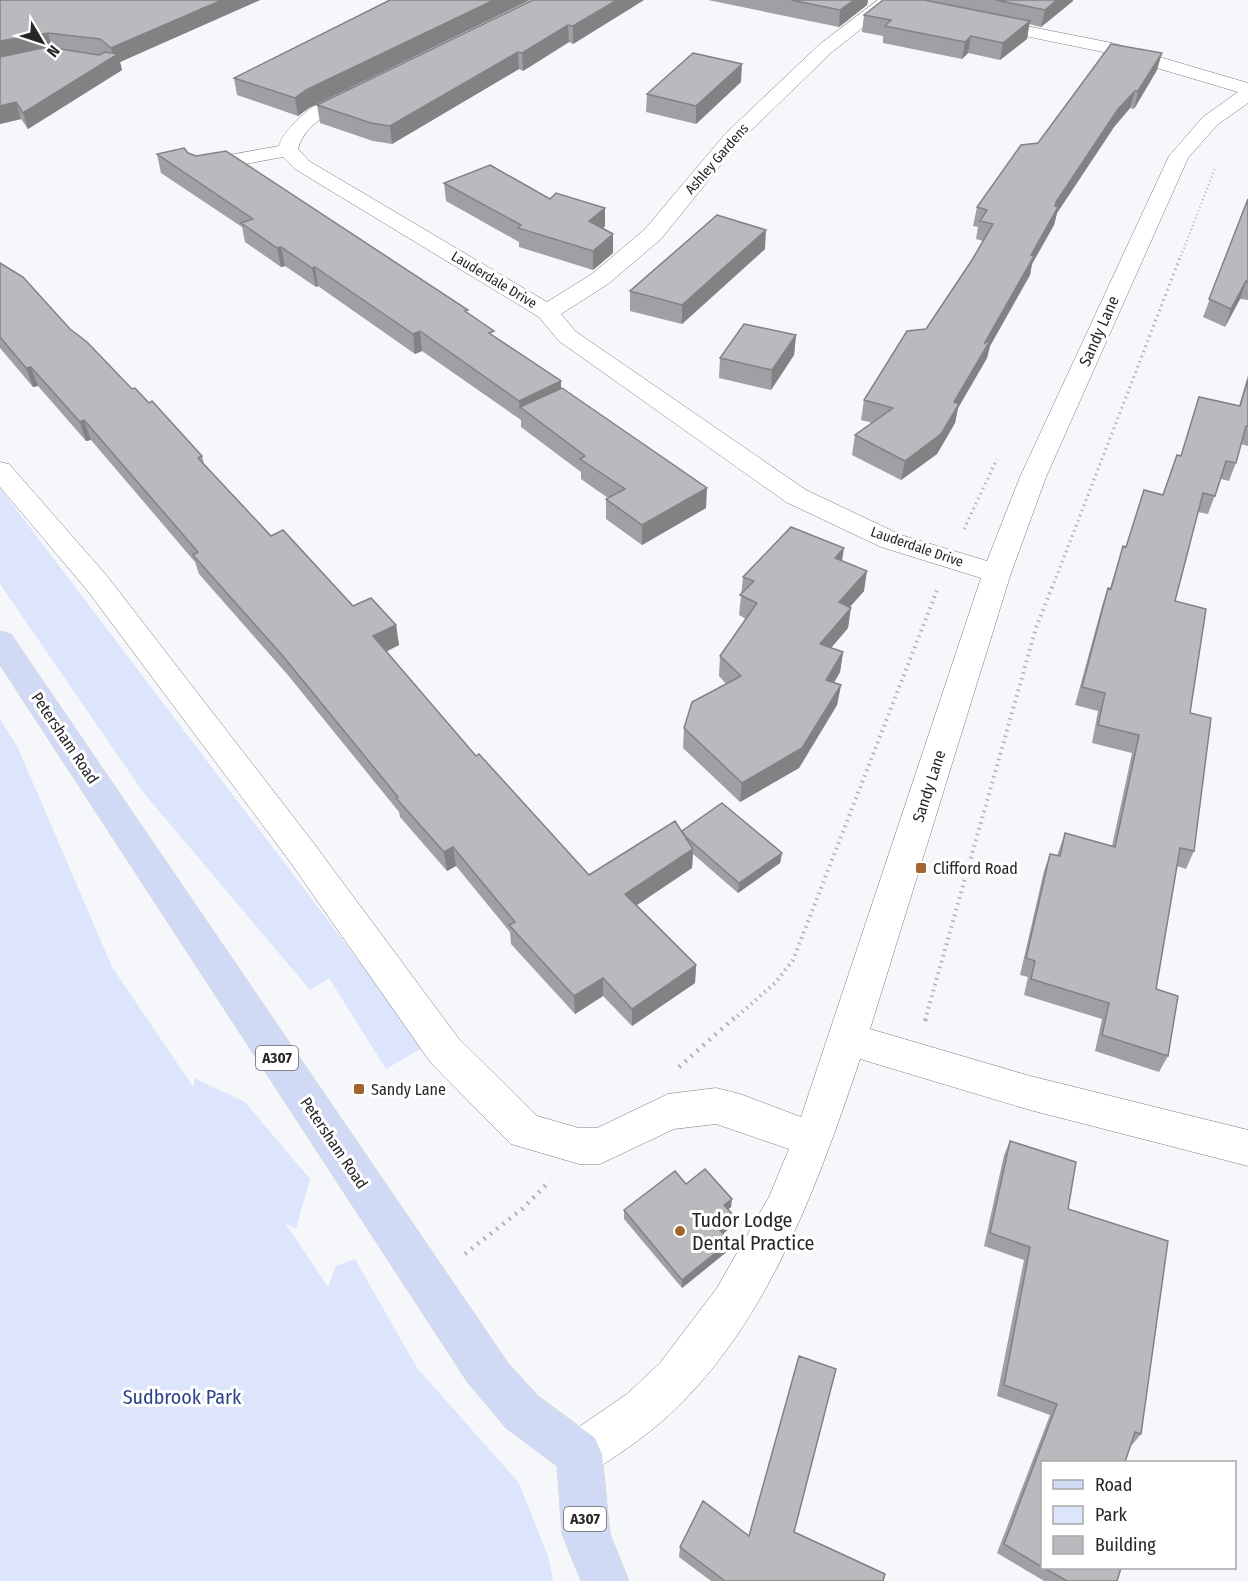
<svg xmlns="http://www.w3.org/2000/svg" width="1248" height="1581" font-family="'Fira Sans Condensed',sans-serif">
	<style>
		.green { fill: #dce5fb }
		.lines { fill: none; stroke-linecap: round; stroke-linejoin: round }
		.minor-casing { stroke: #7c7d80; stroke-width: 1 }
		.major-casing { stroke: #d4d4d4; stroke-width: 1 }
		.path-far3 { stroke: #b1b2b5; stroke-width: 2; stroke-dasharray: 1 3; stroke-linecap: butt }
		.path-far2 { stroke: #b1b2b5; stroke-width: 3; stroke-dasharray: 1.5 4; stroke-linecap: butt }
		.path-far1 { stroke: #b1b2b5; stroke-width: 4; stroke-dasharray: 1.5 4.5; stroke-linecap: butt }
		.path { stroke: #b1b2b5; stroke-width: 4.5; stroke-dasharray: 2 6; stroke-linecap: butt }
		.minor { fill: #fff; fill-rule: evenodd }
		.major { fill: #d1daf4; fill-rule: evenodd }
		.wall { fill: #9fa0a3 }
		.shaded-wall { fill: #828284 }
		.building { fill: #b9babd; stroke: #828284; stroke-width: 1.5 }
		.poi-dot { fill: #a4642d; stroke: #fff; stroke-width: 2 }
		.labels { text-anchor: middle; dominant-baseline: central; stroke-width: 6; stroke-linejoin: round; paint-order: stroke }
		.far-street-label { font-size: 14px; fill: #262627; stroke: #fff }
		.shield { fill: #fff; stroke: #676768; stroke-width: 1.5 }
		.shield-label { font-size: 15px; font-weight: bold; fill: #262627 }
		.street-label { font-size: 16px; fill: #262627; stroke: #fff }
		.poi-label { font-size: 16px; fill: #262627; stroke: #fff; text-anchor: start }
		.near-poi-label { font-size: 20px; fill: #262627; stroke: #fff; text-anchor: start }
		.near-park-label { font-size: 20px; fill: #2d438c; stroke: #fff }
	</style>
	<rect width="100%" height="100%" fill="#f5f7fa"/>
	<path class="green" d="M0,488l424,559 -38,22 -57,-91 -19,12 -167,-198 -143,-208z
		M0,719l18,29 94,219 82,121v-10l51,24 65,77 -14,50 -11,-6 43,64 8,-21 19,-7 62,109 102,115 30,76 4,22h-553z"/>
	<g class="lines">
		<g class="minor-casing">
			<path id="minor" d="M878,0h14l2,3 -62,49 -92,89 -79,98 -53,45 -47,30 14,17 231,159 95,45 86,26 33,-84 149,-321 34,-39 35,-25 -135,-40 -117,-24 -9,-5 9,-5 126,25 136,40v20l-31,22 -29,33 -142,319 -35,96 -141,456 160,47 218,54v36l-218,-56 -170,-51c-47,140 -105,301 -231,388 -16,11 -31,22 -50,30l-16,-7 -7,-16 7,-16 64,-44 33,-31 57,-75 52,-91 20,-48 -73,-25 -42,5 -74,35h-21l-68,-20 -80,-81 -143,-204 -201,-269 -87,-103v-25l9,2 98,112 205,265 147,198 78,77 42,12h18l71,-34 48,-6 24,6 61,23 180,-539 -100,-31 -95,-45 -227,-161 -20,-24 -244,-148 -12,-12 -82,15 -7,-2 -3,-4 3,-4 7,-2 78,-14c7,-25 61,-64 86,-58l2,4 -2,4c-25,13 -59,23 -67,53l11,12 238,141 45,-28 53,-45 81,-96 94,-89z"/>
		</g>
		<g class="major-casing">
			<path id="major" d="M0,631l11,3 497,729 30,33 57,42 7,16 8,80 19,47h-48l-19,-47 -5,-68 -51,-38 -38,-45 -468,-718z"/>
		</g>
		<path class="path-far3" d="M1181,256l34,-88"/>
		<path class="path-far2" d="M964,529l33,-70
			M1052,588l129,-333"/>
		<path class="path-far1" d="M733,1020l43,-38 17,-22 144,-370
			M925,1020l111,-392 16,-41"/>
		<path class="path" d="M925,1021l1,-3
			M679,1067l55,-49
			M465,1254l57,-45 28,-28"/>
		<use href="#minor" class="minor"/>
		<use href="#major" class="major"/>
	</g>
	<path class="wall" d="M0,0h260l-140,62 2,8 -94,59 -7,-10 -21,5z
		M390,0h140l-221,108 -11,8 -61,-21 -3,-17z
		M644,0l-71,44 -4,-2 -46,29 -4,-2 -127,75 -19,-3 -53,-18 -3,-18z
		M708,0h160l-1,5 -28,22z
		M883,0h190v1l-32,26 -12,-3 -2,15 -27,21 -32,-7 -6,6 -79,-16v-7l-21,-4 2,-17z
		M1157,70l-23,39 -4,-1 -16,19 -57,86 -3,12 -22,39 -2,11 -40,71 -3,12 -29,50 -3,15 -18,31 -36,26 -49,-25 3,-20 18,-12 -12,-3 3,-20 62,-71 46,-69 11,-19 -7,-2 2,-12 -5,-1 4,-19 61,-64z
		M741,82l-45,42 -50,-12 1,-18z
		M188,153l281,161 25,22 67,45v8l145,119 -64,37 -36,-26v-20l2,-1 -27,-19v-7l-60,-45v-7l-99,-69 -7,3 -97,-68 -2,1 -31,-21 -4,1 -36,-25 -3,-15 -81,-54 -4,-19z
		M444,183l106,16 55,27 -2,3 10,5v19l-20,17 -74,-23v-5l-73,-41z
		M1248,199v101l-8,-1 -15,28 -22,-10z
		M765,249l-83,75 -52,-13v-20z
		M0,263l132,126 17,14 53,53 2,8 67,72 82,70 43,19 3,20 -13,7 90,104 113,119 93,-44 100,22 -2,10 -42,30 -45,-39 -1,14 -55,37 59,60 -1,18 -63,43 -29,-30 -28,18 -64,-70 -1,-12 -54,-66 -9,5 -47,-54 -1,-5 -112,-138 -88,-100 -4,-12 -104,-122 -5,1 -48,-55 -5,1 -33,-39z
		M796,335l-2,20 -23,35 -52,-12 1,-20z
		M1248,375v71l-7,-2 -5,19 -7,18 -8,-2 -13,35 -10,-2 -23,89 15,112 4,138 -8,18 -9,-3 -21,123 12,67 -9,16 -64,-21 7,-32 -78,-24 4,-18 -8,-2 24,-104 6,-17 7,2 8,-23 47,13 20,-93 -40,-10 6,-32 -23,-6 27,-99 6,-18h2l13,-42 3,1 18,-57 19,5 18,-39 18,-59 40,9z
		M842,561l22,30 -14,16 -2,21 -17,20 12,4 -3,20 -6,11 7,2 -4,20 -38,63 -59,34 -57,-54 1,-20 42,-44 -7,-8 1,-20 26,-37 -7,-4 4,-38z
		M1010,1141l58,68 73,225 -9,11 -90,17v106h79l-4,13h-73l-47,-28 53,-138 -53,-19 27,-136 -40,-14 20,-91z
		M686,1184l45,23 -3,2 6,16 -11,9 6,16 -47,38 -58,-69v-9z
		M794,1532l89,49h-172l-32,-24 1,-10 69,-11z"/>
	<path class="shaded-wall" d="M222,0h38l-140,62 2,8 -94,59 -5,-16 90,-56 -2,-9z
		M494,0h36l-221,108 -11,8 -3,-18 11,-8z
		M617,0h27l-71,44v-18z
		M854,0h14l-1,5 -28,22 1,-17z
		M1057,0h16v1l-32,26 4,-17z
		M1030,21l-3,18 -27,21 3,-17z
		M568,25l1,17 -46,29 -1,-18z
		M48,33l4,16 -52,9v-17z
		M971,36l-3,17 -6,6 3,-17z
		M518,52l1,17 -127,75 -2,-18z
		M1162,53l-5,17 -23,39 4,-18z
		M742,64l-1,18 -45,42v-18z
		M1135,91l-5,17 -16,19 -57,86 -3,12 -22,39 -2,11 -40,71 -3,12 -29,50 -3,15 -18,31 -36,26 4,-19 49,-59 77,-147 25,-53 62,-93z
		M16,102l5,17 -21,5v-18z
		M605,208v18l-16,14v-19z
		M766,230l-1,19 -83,75v-19z
		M613,234v19l-20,17v-19z
		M281,247l4,19 -4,1 -4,-19z
		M315,267l3,19 -2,1 -4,-19z
		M1246,281l-6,18 -15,28 6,-18z
		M420,331l2,20 -7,3 -2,-20z
		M796,335l-2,20 -23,35 1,-20z
		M31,367l7,19 -5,1 -7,-19z
		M561,381v20l-41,6 1,13 -2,-19z
		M84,420l7,20 -5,1 -6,-19z
		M707,488l-1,20 -64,37v-20z
		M844,548l-3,20 -6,-10z
		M867,571l-3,20 -28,31 3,-20z
		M851,608l-3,20 -31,36 3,-20z
		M396,625l3,20 -23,11 -3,-20z
		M843,652l-3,20 -17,28 3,-20z
		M841,685l-4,20 -38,63 -59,34 2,-19z
		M453,847l3,19 -9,5 -3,-19z
		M693,849l-1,19 -67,45v-19z
		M782,853l-2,10 -42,30 1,-10z
		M696,965l-1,18 -63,43v-17z
		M603,978v18l-28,18 -1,-18z
		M732,1199l-1,8 -8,6 1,-8z
		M735,1217l-1,8 -16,12 1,-8z
		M730,1241l-1,9 -47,38v-8z"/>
	<path class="building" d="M0,0h222l-111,48 -11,-9 -52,-6 -48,8z
		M390,0h104l-188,90 -11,8 -61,-20z
		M533,0h84l-44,26 -5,-1 -46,28 -4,-1 -128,74 -19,-3 -54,-18z
		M791,0h63l-14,10z
		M883,0h41l106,21 -27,22 -32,-7 -6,6 -80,-16 6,-6 -27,-5z
		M996,0h61l-12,10z
		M1111,44l51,9 -24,38h-3l-17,18 -62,93 -1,4 3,1 -27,48 3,1 -50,88 7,-5 -37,63 5,2 -18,30 -36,27 -50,-26 38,-27 -29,-8 43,-69 19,-2 46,-69 21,-36 -13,-3 7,-11 -10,-3 44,-62 17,-2z
		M47,47l52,8 6,-3 13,2 -95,59 -7,-11 -16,4v-49z
		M693,53l49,11 -46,42 -49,-12z
		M184,148l4,5 8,3 30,-5 242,159 -3,1 29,20 -5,2 72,48 -42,20 -99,-70 -7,3 -98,-67 -3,1 -31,-21 -4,1 -36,-25 12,-4 -96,-65z
		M490,165l60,34 6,-6 49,15 -16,13 24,13 -20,17 -75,-23 3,-3 -77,-42z
		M1248,199v83l-2,-1 -15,28 -22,-10z
		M717,215l49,15 -84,75 -52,-14z
		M0,263l23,14 47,52 17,13 45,47 3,-1 14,15 3,-2 50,55 -4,2 73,78 12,-6 70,76 18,-8 25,27 -23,11 103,120 3,-2 110,121 86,-54 18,28 -68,45 71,71 -64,44 -29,-31 -29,18 -65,-71 6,-3 -62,-75 -9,5 -48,-54 2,-1 -116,-142 -89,-100 5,-3 -114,-132 -4,2 -49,-55 -5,1 -26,-31z
		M744,324l52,11 -24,35 -52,-12z
		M1248,380v46h-2l-10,37 -10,-2 -11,35 -12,-3 -28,108 31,8 -16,104 21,5 -17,133 -14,-3 -24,141 22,7 -10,60 -66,-21 7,-32 -78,-24 4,-18 -9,-3 24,-104 10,2 5,-23 50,14 24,-112 -41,-10 7,-32 -23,-6 26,-99 3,1 12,-43 3,1 18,-57 19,5 14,-40 4,1 18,-59 41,9z
		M562,388l145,100 -65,37 -36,-26 19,-10 -45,-30 5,-3 -65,-49z
		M791,527l53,21 -9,10 32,13 -28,31 12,6 -31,36 23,8 -17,28 15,5 -39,63 -60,35 -58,-55 8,-26 49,-26 -21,-20 37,-53 -17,-8 14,-14 -11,-4z
		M722,803l60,50 -43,30 -53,-46 -4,-6z
		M1010,1141l66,21 -8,47 100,32 -27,193 -6,-2 -10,30h-83v105l-38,-23 53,-140 -53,-19 26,-138 -40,-14z
		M705,1169l27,30 -8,6 11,12 -16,12 11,12 -48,39 -58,-70 51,-39 11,13z
		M799,1356l37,13 -42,163 91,42 -2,7h-158l-45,-34 23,-46 46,35z
		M1044,1568h77l-4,13h-50z"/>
	<g class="poi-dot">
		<rect x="915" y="862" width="12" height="12" rx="3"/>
		<rect x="353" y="1083" width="12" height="12" rx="3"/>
		<circle cx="680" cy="1231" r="6"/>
	</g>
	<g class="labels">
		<g class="far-street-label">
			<text transform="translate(717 159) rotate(-49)">Ashley Gardens</text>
			<text transform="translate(494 280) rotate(31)">Lauderdale Drive</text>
			<text transform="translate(917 547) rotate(19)">Lauderdale Drive</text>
		</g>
		<g class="shield">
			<rect x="256" y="1046" width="42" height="24" rx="4.5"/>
			<rect x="564" y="1507" width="42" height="24" rx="4.5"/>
		</g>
		<g class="shield-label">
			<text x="277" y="1058">A307</text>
			<text x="585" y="1519">A307</text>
		</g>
		<g class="street-label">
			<text transform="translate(1099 331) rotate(-66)">Sandy Lane</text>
			<text transform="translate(65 738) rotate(56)">Petersham Road</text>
			<text transform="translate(929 786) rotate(-72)">Sandy Lane</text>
			<text transform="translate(334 1143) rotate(56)">Petersham Road</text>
		</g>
		<g class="poi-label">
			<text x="933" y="868">Clifford Road</text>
			<text x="371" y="1089">Sandy Lane</text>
		</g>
		<g class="near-poi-label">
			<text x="692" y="1220">Tudor Lodge<tspan x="692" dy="23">Dental Practice</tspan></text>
		</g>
		<g class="near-park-label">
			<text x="182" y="1397">Sudbrook Park</text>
		</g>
	</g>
	<rect x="1041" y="1461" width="195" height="108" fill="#ffffff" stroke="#a8a8a9" stroke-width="1.5"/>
	<rect x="1053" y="1480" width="30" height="9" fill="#d1daf4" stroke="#a8a8a9" stroke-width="1.5"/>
	<text x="1095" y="1491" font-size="18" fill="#262627">Road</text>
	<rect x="1053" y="1506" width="30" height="18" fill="#dce5fb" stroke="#a8a8a9" stroke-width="1.5"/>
	<text x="1095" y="1521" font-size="18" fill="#262627">Park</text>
	<rect x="1053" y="1536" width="30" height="18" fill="#b9babd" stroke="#a8a8a9" stroke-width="1.5"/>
	<text x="1095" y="1551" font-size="18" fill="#262627">Building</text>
	<g transform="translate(42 42) rotate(129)" stroke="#ffffff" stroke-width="4.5" paint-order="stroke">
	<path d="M0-4.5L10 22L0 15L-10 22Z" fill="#262627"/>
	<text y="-9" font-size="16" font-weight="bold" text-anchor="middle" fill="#262627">N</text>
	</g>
</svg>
